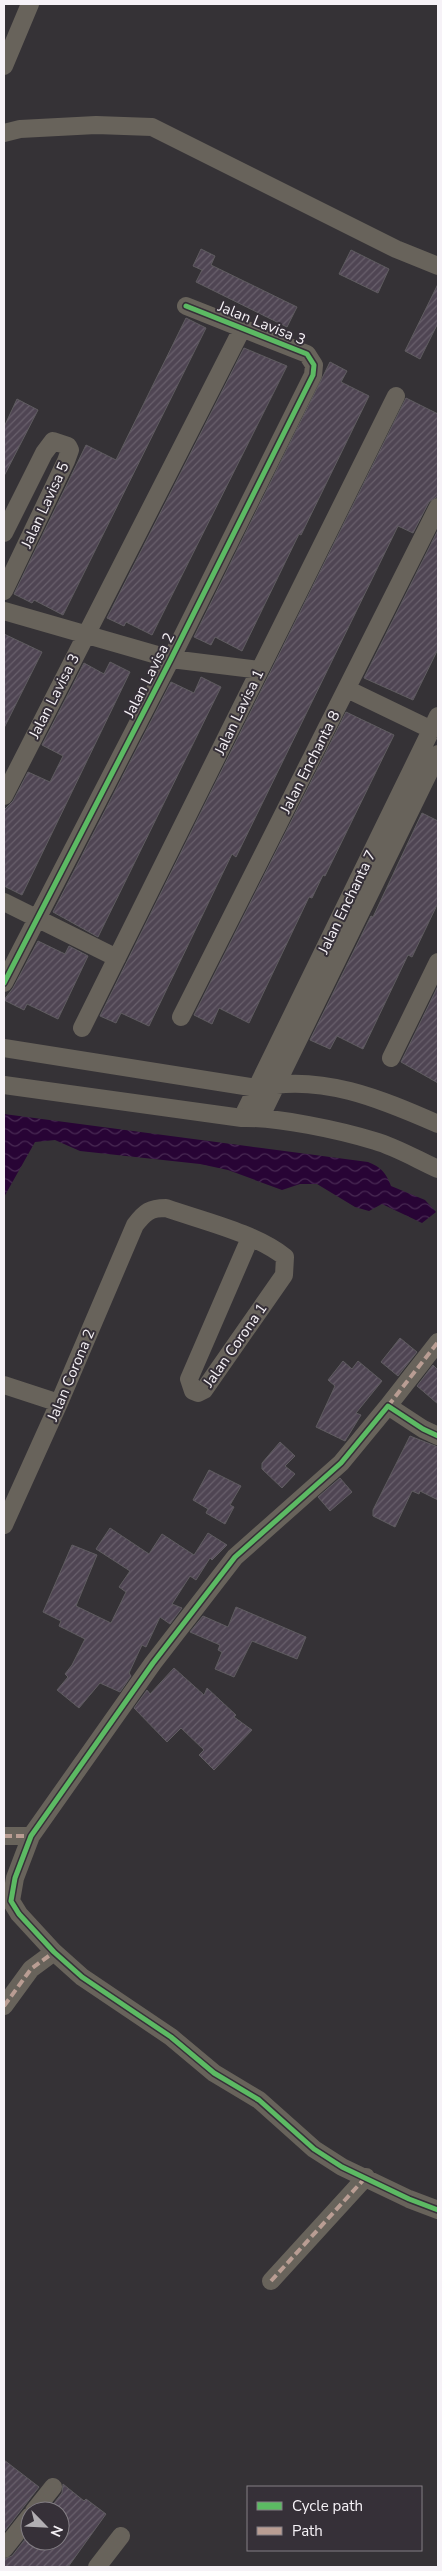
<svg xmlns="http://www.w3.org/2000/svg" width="442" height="2571" font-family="'Nunito Sans',sans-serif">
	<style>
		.water { fill: url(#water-waves) }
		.building { fill: url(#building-hatch); stroke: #5f5c60 }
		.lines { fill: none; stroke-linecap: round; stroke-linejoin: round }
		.minor { stroke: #68635b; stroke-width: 18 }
		.quiet { stroke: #b99d93; stroke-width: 4; stroke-dasharray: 8 4; stroke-linecap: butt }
		.cycleway-casing { stroke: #363038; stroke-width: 8 }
		.cycleway { stroke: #5cba63; stroke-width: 5 }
		.labels { text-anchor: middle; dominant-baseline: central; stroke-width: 4; stroke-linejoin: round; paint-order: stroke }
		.street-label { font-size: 15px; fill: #f6f2f7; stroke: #363038 }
	</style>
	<defs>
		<pattern id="water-waves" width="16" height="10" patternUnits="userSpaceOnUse" patternTransform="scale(1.25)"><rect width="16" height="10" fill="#280435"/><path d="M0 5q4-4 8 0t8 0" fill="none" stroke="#482953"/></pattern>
		<pattern id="building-hatch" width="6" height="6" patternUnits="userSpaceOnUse" patternTransform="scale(1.25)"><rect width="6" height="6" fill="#4f4553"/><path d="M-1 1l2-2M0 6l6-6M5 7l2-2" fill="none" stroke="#69606c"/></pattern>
	</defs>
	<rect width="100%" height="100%" fill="#353236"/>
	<path class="water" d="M4,1114l364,48c13,5 18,11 23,24l34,14 11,12 -14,11 -40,-19 -13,7 -14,-4 -38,-23h-17l-18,6 -54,-20 -28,-6 -120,-13 -25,-11 -20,2 -31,55z"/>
	<path class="building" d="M201,249l14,7 -4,9 86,42 -10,20 -91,-45 6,-12 -9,-4z
		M351,250l38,19 -11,24 -39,-19z
		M438,284v39l-18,36 -15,-8z
		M186,318l20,10 -143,287 -29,-15 -2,3 -18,-9 72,-149 30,15z
		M244,348l43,18 -135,269 -26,-13 -2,4 -17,-8z
		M330,362l17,9 -6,11 28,14 -68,139 -2,-1 -57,117 -27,-14 -4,8 -17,-8z
		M406,398l32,16v82l-9,6 -16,31 -15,-7 -162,331 -4,-3 -83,172 -28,-13 -5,10 -16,-7z
		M17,399l21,11 -34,66v-49z
		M438,530v119l-25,51 -49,-22z
		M4,634l38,18 -38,76z
		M110,662l20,10 -108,223 -18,-9v-76l9,-9 15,-29 22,10 13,-26 -21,-11 42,-82 20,11z
		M201,677l20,10 -123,250 -45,-25 118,-230 23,11z
		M346,712l48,23 -69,141 -2,-1 -11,23 -3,-1 -60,126 -30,-15 -7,16 -18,-9z
		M422,813l16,8v82l-26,54 -4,-2 -45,94 -26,-13 -7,13 -20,-9 61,-124 2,1z
		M38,941l27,13 4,-8 19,10 -30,63 -31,-15 -3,6 -20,-10 9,-12z
		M438,986v97l-37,-21z
		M400,1338l17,14 -19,24 -17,-14z
		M343,1361l9,8 6,-8 24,20 -26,32 5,2 -16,26 -29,-14 19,-41 -7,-6z
		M433,1365l5,5v34l-21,-18z
		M410,1436l28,11v53l-18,-9 -1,3 -7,-3 -17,36 -22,-11v-6z
		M280,1442l15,14 -10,10 10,8 -13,14 -20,-19v-6z
		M209,1470l32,16 -11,19 4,2 -9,17 -19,-11 2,-4 -15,-9z
		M340,1478l12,14 -22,19 -12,-14z
		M110,1528l39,26 13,-20 32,21 14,-22 19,12 -15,15 -2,-2 -14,22 -6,-4 -18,28 10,4 -12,16 -10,-7 -14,30 -4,-2 -13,28 2,3 -11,16 -20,-9 -21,25 -22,-18 11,-13 -3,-3 7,-9 13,-26 -26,-13 2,-5 -18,-9 29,-67 25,10 -21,51 35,17 15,-31 -7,-5 11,-16 -34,-22z
		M236,1607l70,30 -9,22 -45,-18 -18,36 -19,-8 7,-17 -4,-2 2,-5 -30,-13 13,-16 25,11z
		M174,1668l30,27 3,-7 29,27 -2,2 18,13 -38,40 -15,-15 5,-5 -23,-22 -14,14 -33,-34 13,-18 3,4z
		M4,2460l35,27 -35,45z
		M63,2484l21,17 2,-2 20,15 -38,53h-64v-8l8,-3 18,-23v8h30v-30h-12l14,-18z"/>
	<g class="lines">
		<path class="minor" d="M4,66l26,-62
			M4,133l16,-4 76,-4 56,2 244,122 42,17
			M4,533l40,-80 9,-12 15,5 2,4 -4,11 -62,130
			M4,611l167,48 89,11
			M347,689l85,41
			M4,796l238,-467
			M4,902l113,56
			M4,983l167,-324 142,-284 1,-10 -7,-11 -121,-48
			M181,1017l257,-510
			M82,1028l314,-632
			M4,1048l253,40c63,-15 124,11 181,36
			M391,1058l47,-96
			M4,1085l238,33c36,-1 97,12 133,23 21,6 43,19 63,28
			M242,1118l196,-402
			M260,1118l178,-364
			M4,1385l55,18
			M388,1406l50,-64
			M438,1436l-15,-7 -35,-23 -47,57 -106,94 -82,106 -122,173 -16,42 -4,23 8,13 35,38 28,25 89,60 43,36 45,27 55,49 28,18 67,32 29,11
			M4,1525l55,-122 76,-178c10,-13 15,-17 31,-17 37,13 89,25 119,49l-1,18 -80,115 -6,3 -5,-2 -4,-12 61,-141
			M4,1836h27
			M4,2006l27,-37 23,-17
			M271,2281l95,-104
			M34,2511l19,-24
			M4,2549l26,-33
			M97,2567l24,-31"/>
		<path class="quiet" d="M388,1406l50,-64
			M4,1836h27
			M4,2006l27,-37 23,-17
			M271,2281l95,-104"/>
		<g class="cycleway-casing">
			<path id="cycleway" d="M4,983l167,-324 142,-284 1,-10 -7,-11 -121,-48
				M438,1436l-15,-7 -35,-23 -47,57 -106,94 -82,106 -122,173 -16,42 -4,23 8,13 35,38 28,25 89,60 43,36 45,27 55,49 28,18 67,32 29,11"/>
		</g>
		<use href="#cycleway" class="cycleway"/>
	</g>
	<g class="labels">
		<g class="street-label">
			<text transform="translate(262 323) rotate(22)">Jalan Lavisa 3</text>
			<text transform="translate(45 505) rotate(-65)">Jalan Lavisa 5</text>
			<text transform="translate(149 675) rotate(-63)">Jalan Lavisa 2</text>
			<text transform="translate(54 696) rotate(-63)">Jalan Lavisa 3</text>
			<text transform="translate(239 712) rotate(-64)">Jalan Lavisa 1</text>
			<text transform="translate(310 762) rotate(-63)">Jalan Enchanta 8</text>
			<text transform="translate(347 902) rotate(-64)">Jalan Enchanta 7</text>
			<text transform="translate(235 1345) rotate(-55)">Jalan Corona 1</text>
			<text transform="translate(71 1375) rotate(-67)">Jalan Corona 2</text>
		</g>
	</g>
	<rect width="442" height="2571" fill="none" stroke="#f6f2f7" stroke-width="10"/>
	<rect x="247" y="2486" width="175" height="65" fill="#363038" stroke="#837e84"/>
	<rect x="257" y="2502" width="25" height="8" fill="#5cba63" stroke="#837e84"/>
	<text x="292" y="2511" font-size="15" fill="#f6f2f7">Cycle path</text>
	<rect x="257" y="2527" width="25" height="8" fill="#b99d93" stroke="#837e84"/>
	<text x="292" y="2536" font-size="15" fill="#f6f2f7">Path</text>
	<g transform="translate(45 2526) rotate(114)"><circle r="24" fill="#363038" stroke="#837e84"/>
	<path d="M0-4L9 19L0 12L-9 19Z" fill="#b2afb3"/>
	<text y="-8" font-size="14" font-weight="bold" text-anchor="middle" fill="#f6f2f7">N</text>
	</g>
</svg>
